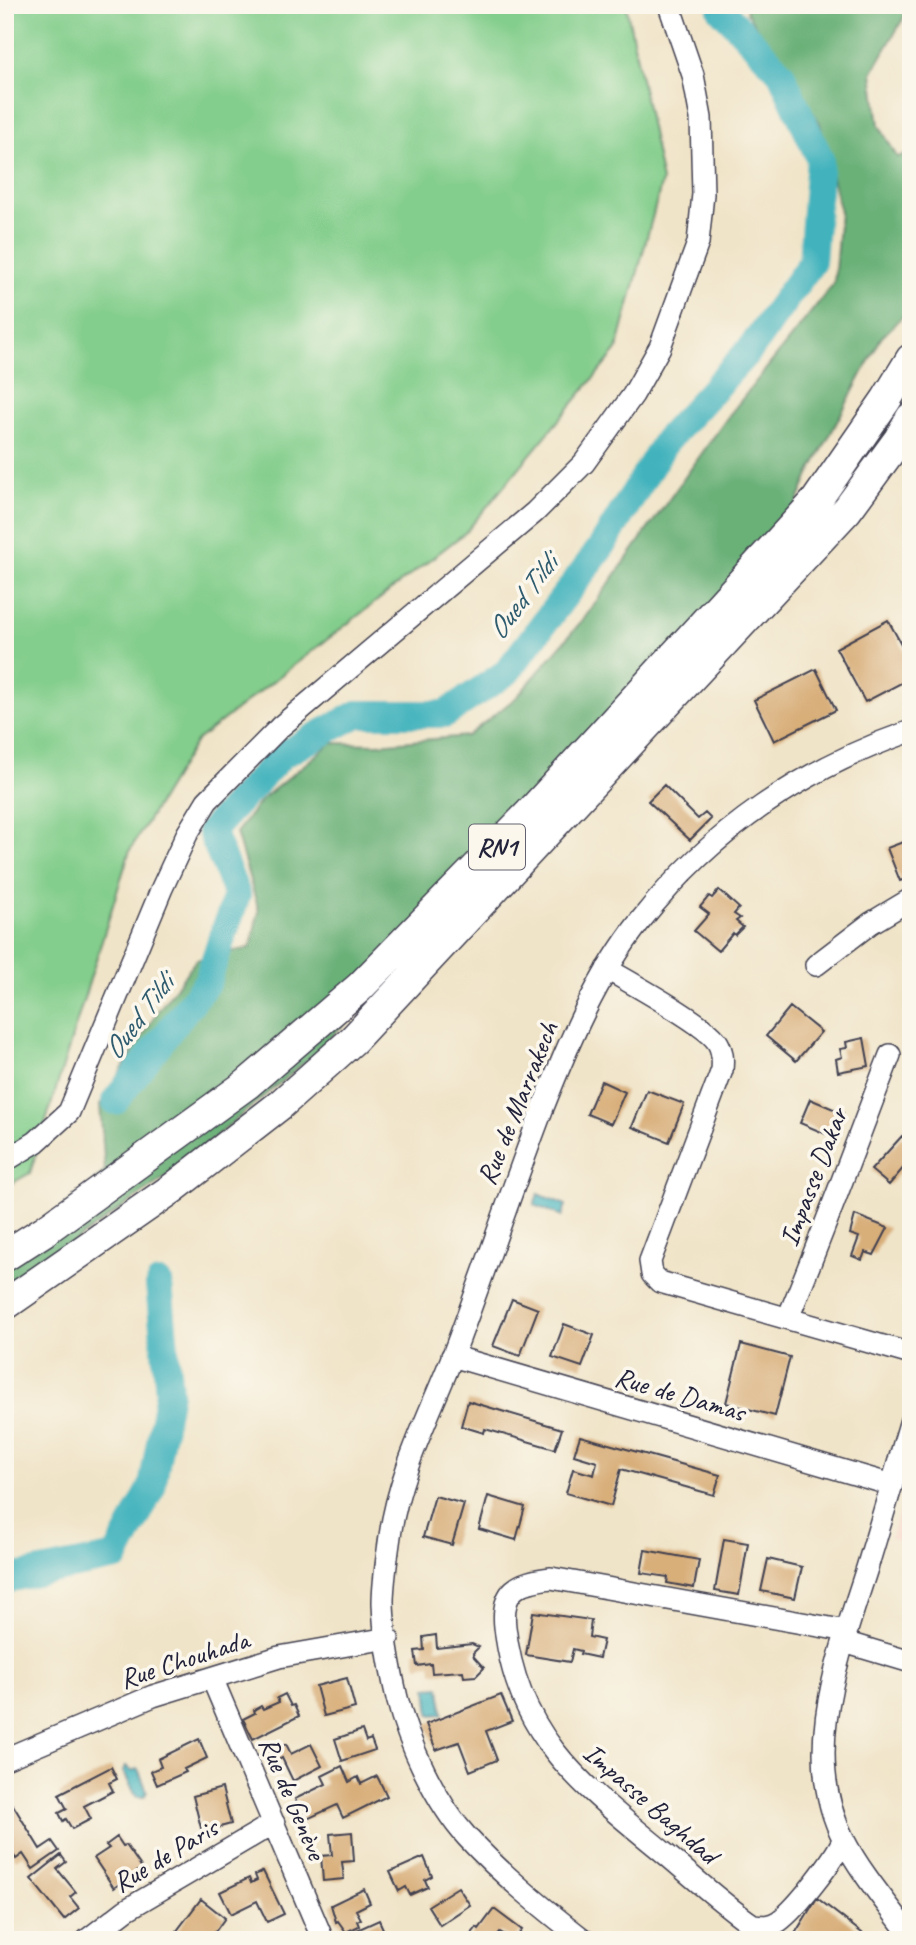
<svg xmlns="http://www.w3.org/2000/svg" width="916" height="1945" font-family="Caveat,sans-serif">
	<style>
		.built { fill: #f6d2c4 }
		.green { fill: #83ce8c; stroke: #527864; stroke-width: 2 }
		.forest { fill: #6ab178; stroke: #466a5a; stroke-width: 2 }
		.water { fill: #43b3bd; stroke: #326a7c; stroke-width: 2 }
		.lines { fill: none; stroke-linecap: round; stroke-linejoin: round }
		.river { stroke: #43b3bd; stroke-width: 28 }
		.building { fill: #d8ae79 }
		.minor-casing { stroke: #413f50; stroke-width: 24 }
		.highway-casing { stroke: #413f50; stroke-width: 33 }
		.minor { stroke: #fff; stroke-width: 21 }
		.highway { stroke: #fff; stroke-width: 30 }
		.labels { text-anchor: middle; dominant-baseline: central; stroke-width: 7; stroke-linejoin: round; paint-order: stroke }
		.shield { fill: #fbf7ec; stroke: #636270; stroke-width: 2 }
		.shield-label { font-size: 26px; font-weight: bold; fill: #22223b }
		.street-label { font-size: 28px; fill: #22223b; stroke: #fbf7ec }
		.water-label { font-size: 30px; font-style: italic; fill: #2f5c6f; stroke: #fbf7ec }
	</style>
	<rect width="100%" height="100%" fill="#fbf7ec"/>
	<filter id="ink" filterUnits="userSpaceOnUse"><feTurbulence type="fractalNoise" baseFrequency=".0143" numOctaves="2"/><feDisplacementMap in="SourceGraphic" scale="14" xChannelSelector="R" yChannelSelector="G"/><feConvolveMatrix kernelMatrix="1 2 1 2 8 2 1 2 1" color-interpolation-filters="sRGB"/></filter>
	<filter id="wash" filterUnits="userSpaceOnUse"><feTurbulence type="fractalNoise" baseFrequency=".00686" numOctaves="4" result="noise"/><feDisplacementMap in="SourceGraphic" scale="28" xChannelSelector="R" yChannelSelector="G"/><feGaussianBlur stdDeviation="1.57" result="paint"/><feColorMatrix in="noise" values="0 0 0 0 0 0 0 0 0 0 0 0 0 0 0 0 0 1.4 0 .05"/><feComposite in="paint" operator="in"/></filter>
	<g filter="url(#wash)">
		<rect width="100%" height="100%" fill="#f0e4c8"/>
		<path class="built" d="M911,1479v66l-21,-7z"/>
		<path class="green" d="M5,5h621l36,176 -45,169 -151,182 -270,209 -66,109 -100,323 -25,14z"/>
		<path class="forest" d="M746,5h165l-39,68 7,52 18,32 14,-3v154l-30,30 -71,135 -35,81 -138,162 -320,336 -144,120 -168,118v-31l100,-88 -5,-66 58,-94 38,-51 54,-12 9,-37 -23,-78 25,-33 70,-57 47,1 89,-8 50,-39 69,-81 141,-198 107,-135 6,-71 -20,-89 -73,-110z"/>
		<path class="water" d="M538,1194l28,11 -4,11 -28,-11z
			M440,1687l3,27 -13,1 -3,-27z
			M126,1766l5,5 7,-2 9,22 -3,6h-7l-2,-3 -12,-23z"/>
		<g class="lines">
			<path class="river" d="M115,1101l92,-119 30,-87 -26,-64 71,-76 75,-41h88l62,-42 93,-123 66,-108 85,-93 61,-86 8,-103 -39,-86 -60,-64v-4
				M5,1581l6,-3 105,-21 36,-70 17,-95 -10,-108"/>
		</g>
		<g id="blocks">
			<path class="building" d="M888,620l23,42v16l-46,24 -29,-54z
				M816,669l20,41 -62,31 -20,-41z
				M664,785l34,34 7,-6 6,6 -21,21 -42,-39z
				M911,839v38l-11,4 -13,-33z
				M719,890l20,18 -5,6 6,4 -4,3 7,6 -8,8 -2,-2 -15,18 -24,-20 15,-17 -9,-7 9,-11 3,2z
				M790,1007l31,25 -25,29 -30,-25z
				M864,1038l5,28 -31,6 -2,-13 6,-2 -2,-8 7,-1 -1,-6z
				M601,1081l24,11 -14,32 -24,-10z
				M647,1090l37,14 -15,38 -37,-15z
				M810,1099l33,14 -10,24 -33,-14z
				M902,1136l9,8 -3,3 3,2v23l-7,-5 -15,18 -18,-15z
				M855,1215l33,13 -14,27 -9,-3 -3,8 -10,-4 7,-19 -9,-3z
				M512,1299l26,10 -18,47 -27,-10z
				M564,1324l30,11 -12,32 -30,-10z
				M741,1344l49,13 -15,59 -49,-13z
				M468,1401l94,28 -7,20 -70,-20 -1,4 -23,-7z
				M580,1436l140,39 -6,20 -93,-26 -10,37 -45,-13 7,-24 21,6 3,-13 -23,-7z
				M435,1496l29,8 -12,41 -29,-8z
				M488,1496l37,11 -9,33 -37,-11z
				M724,1539l24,4 -9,52 -24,-4z
				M645,1550l54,10 -5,28 -27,-5 1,-6 -27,-4z
				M768,1559l34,8 -7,31 -34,-7z
				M533,1612l58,8 -2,17 14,3 -4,18 -19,-4 1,-3 -8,-2 -3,13 -44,-7z
				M436,1635l1,13 35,-4 7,3 -6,6 1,4 10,11 -8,8 -12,1 -1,-6 -31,2 -1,-9 -14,2 -2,-15 9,-1 -1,-13z
				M347,1678l8,30 -31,8 -8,-30z
				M285,1694l6,12 3,-1 5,11 -46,23 -10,-20 12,-6 -1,-3 7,-4 2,3 16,-7 -2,-4z
				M501,1695l11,26 -26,10 11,29 -27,11 -11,-29 -23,8 -10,-26z
				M362,1730l4,11 5,-2 4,11 -33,11 -7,-22z
				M199,1739l8,19 -23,11 2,3 -29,13 -6,-14 10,-4 -3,-8z
				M286,1744l5,10 20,-10 11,22 -29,15 -11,-23 -9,5 -5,-10z
				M342,1766l7,16 9,-5 3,7 16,-8 10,20 -44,22 -6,-13 -32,15 -10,-21 31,-15 -4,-8z
				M111,1767l6,12 -8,4 4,8 -29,15 7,13 -19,10 -6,-10 -3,2 -4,-8 8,-4 -8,-15z
				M222,1788l9,36 -29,8 -9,-36z
				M13,1805l27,44 12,-8 7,10 -26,18 -10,-15 -7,5 -11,-17v-32z
				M352,1832l2,29 -12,1 2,17 -21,2 -2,-25 11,-1 -2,-21z
				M117,1837l6,9 3,-1 16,23 -9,7 3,3 -7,5 -3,-4 -12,9 -20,-30 15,-10 -3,-3z
				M61,1855l5,7 -9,7 19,23 -6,5 9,11 -15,12 -33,-41z
				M424,1857l8,19 -7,4 3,7 -18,8 -4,-8 -7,4 -9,-19z
				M263,1871l21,43 -17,8 -10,-21 -26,13 -11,-22 29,-14 2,5 6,-3 -2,-5z
				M458,1887l12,18 -30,20 -12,-19z
				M364,1889l6,14 -14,7 5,9 -4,2 2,5 -13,6 -8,-11 -2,1 -5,-17z
				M817,1898l54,42h-80z
				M201,1899l24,19 -16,22h-39z
				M494,1909l28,21 -8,10 -14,-8 -6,8 -3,-2 -2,2h-22l10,-13 2,2z
				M379,1920l9,20h-40l-2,-5z"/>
		</g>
	</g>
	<g filter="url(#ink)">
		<use href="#blocks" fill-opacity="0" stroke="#413f50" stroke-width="2"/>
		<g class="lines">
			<g class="minor-casing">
				<path id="minor" d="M816,965l55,-42 40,-24
					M607,969c22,13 101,56 111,74 5,9 5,17 4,27l-72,191 2,13 8,8 251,72
					M5,1161l31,-19 33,-30 93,-224 25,-54 20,-33 73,-74 255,-215 49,-49 49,-68 27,-48 38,-104 5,-49 -2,-76 -8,-43 -24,-70
					M788,1318c36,-87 68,-175 102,-263
					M452,1356l440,129
					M911,1420c-15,50 -29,99 -44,148 -27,85 -68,186 -23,272 16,32 45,66 67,96
					M844,1642l67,20
					M212,1678l111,262
					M5,1759l148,-63 126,-39 109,-19
					M843,1840c-9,20 -46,68 -64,81 -9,6 -17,5 -26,4 -32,-22 -61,-49 -91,-74 -79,-65 -145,-114 -157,-224 -4,-37 12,-45 46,-49l296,53
					M87,1940l39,-30 148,-87
					M584,1940c-41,-32 -82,-65 -117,-103 -31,-34 -59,-94 -70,-139 -7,-30 -13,-64 -14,-95 0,-21 4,-45 7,-67 9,-64 40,-122 63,-181 31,-81 58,-164 89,-245 26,-66 54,-133 99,-190 70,-89 163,-152 270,-189"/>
			</g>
			<g class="highway-casing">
				<path id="highway" d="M5,1256l39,-25 203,-147 113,-97 170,-174 286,-312 70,-101 25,-41
					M5,1305l168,-117 107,-83 73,-65 494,-530 52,-71 12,-21"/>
			</g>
			<use href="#minor" class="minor"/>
			<use href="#highway" class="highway"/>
		</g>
	</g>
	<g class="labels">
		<rect class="shield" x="469" y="824.5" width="56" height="45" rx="5"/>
		<g class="shield-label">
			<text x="497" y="847">RN1</text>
		</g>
		<g class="street-label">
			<text transform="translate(517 1103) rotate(-68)">Rue de Marrakech</text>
			<text transform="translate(813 1177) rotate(-69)">Impasse Dakar</text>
			<text transform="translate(680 1394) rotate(16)">Rue de Damas</text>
			<text transform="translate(184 1659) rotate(-18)">Rue Chouhada</text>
			<text transform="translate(293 1798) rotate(67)">Rue de Genève</text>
			<text transform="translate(651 1803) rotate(41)">Impasse Baghdad</text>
			<text transform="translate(165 1855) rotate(-31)">Rue de Paris</text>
		</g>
		<g class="water-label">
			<text transform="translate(522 597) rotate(-53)">Oued Tildi</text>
			<text transform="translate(138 1017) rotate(-53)">Oued Tildi</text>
		</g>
	</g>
	<rect width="916" height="1945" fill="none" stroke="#fbf7ec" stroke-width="28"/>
</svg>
